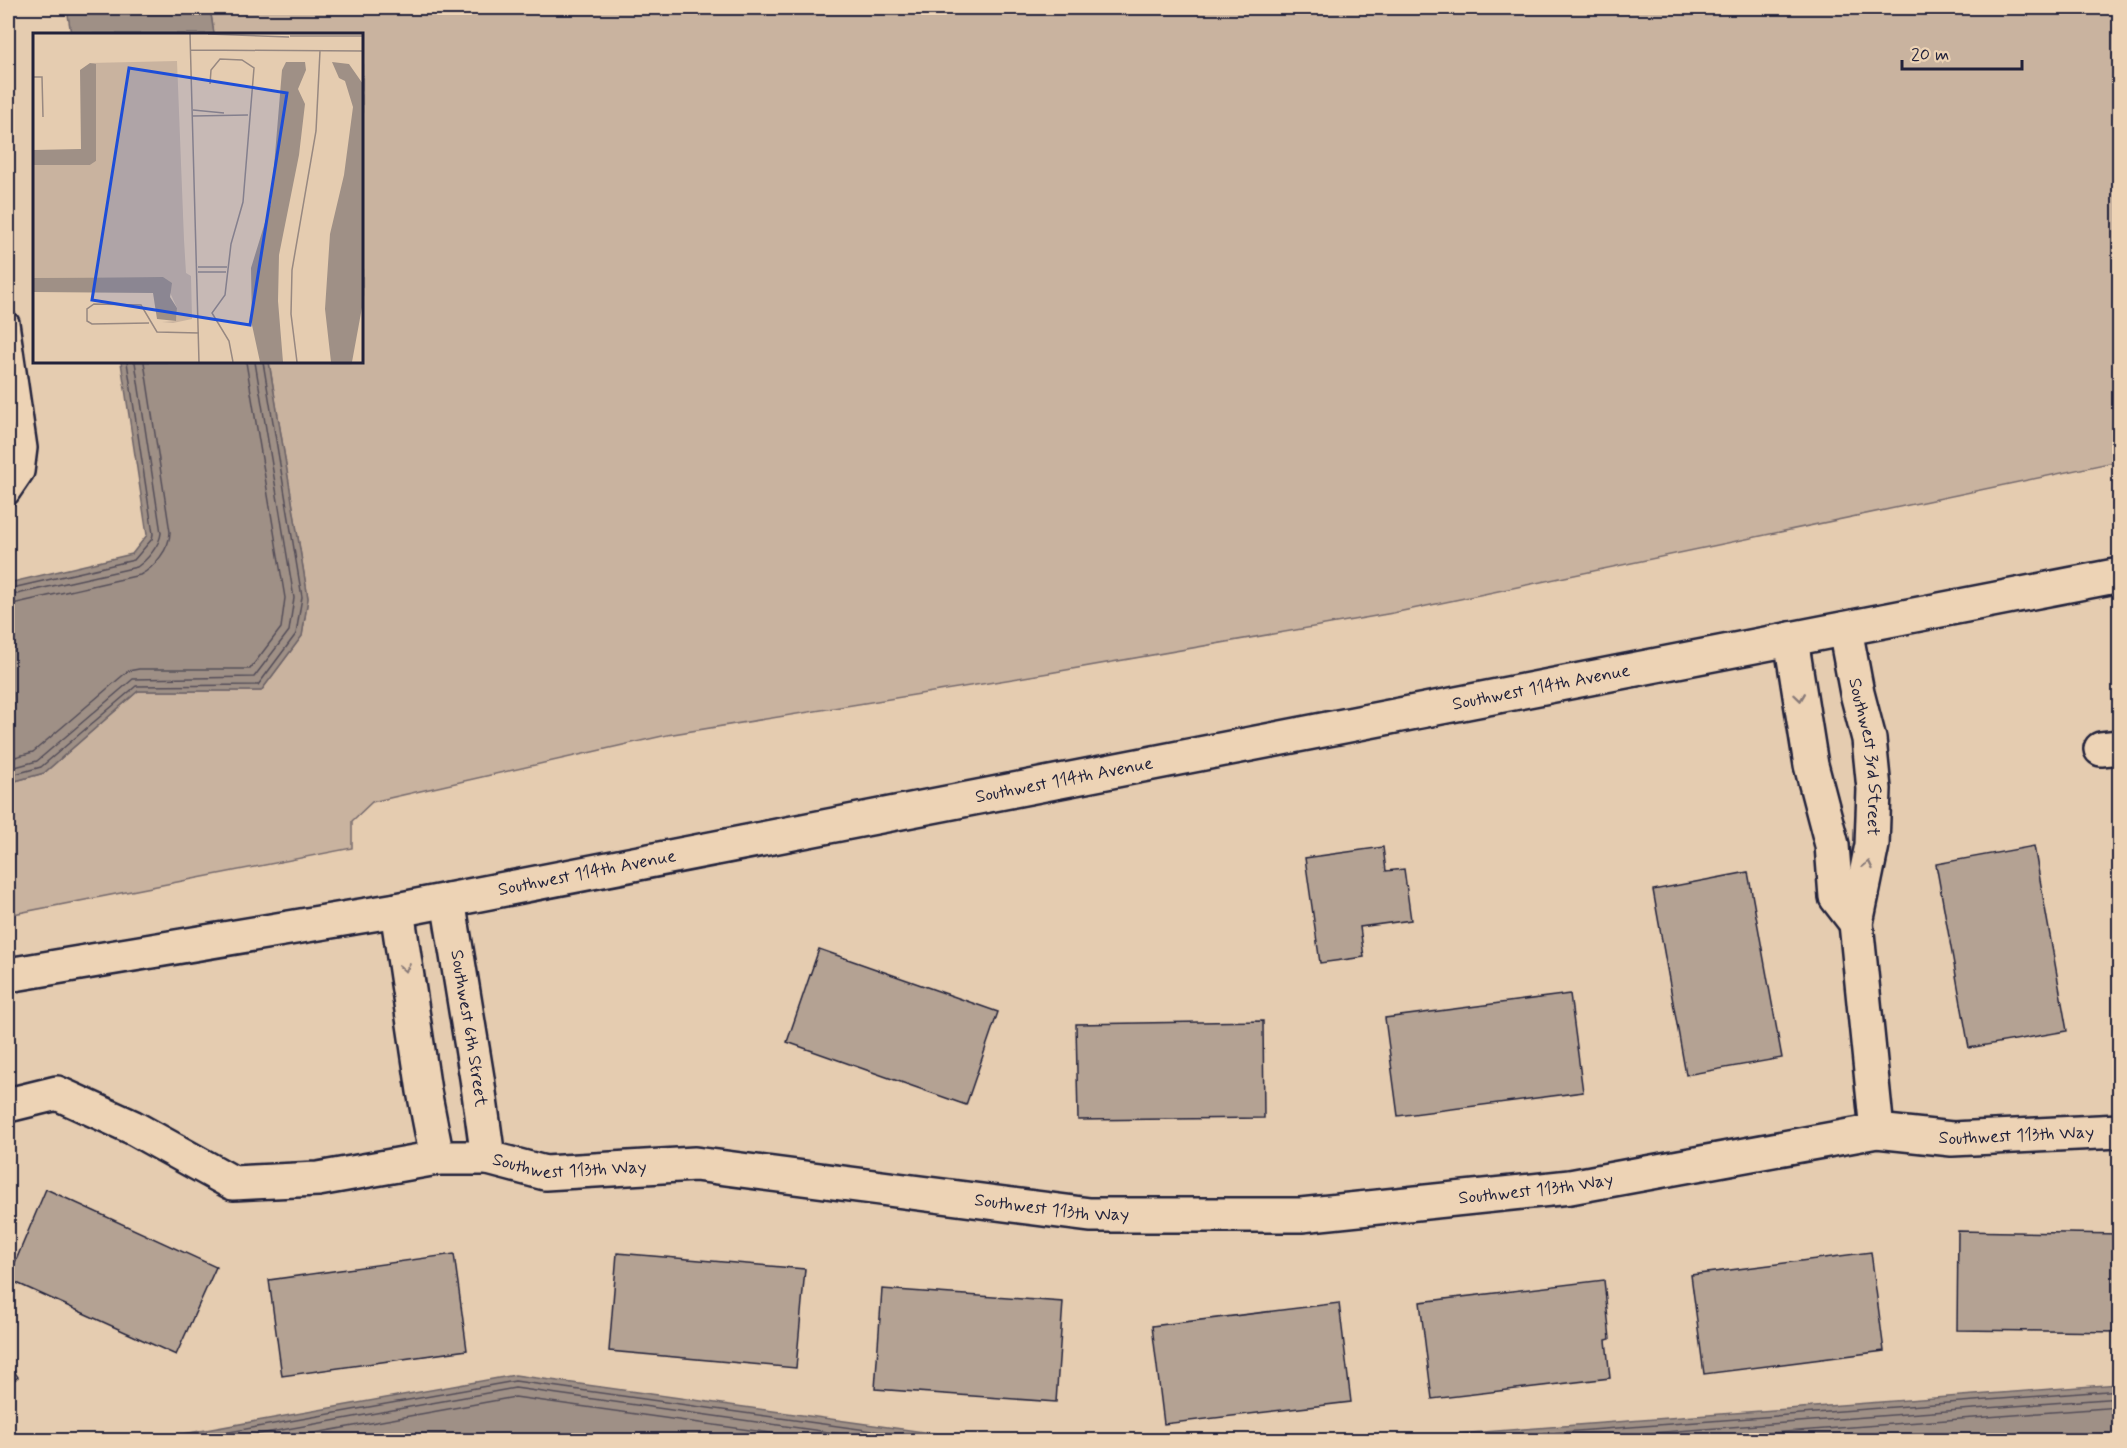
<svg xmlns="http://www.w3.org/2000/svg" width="2127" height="1448" font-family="Mynerve,sans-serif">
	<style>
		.green { fill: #c9b39f; stroke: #766a6d; stroke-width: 1.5 }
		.water { fill: #9f9086; stroke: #6d6468; stroke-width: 1.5 }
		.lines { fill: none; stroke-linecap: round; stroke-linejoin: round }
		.shore { stroke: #544e59; stroke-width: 1.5 }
		.building { fill: #b4a293; stroke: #22223b; stroke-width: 1.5 }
		.lane-casing { stroke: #22223b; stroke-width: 26 }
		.street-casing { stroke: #22223b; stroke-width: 38 }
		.secondary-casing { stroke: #22223b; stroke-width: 38 }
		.lane { stroke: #edd3b5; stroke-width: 21 }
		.street { stroke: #edd3b5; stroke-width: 33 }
		.secondary { stroke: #edd3b5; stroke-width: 33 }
		.oneway { stroke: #887a78 }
		.labels { text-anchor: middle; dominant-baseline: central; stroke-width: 6; stroke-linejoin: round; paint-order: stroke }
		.street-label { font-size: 18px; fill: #22223b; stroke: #edd3b5 }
		.inset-road { fill: none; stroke: #978881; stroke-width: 1.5 }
		.view { fill: #1d4ed8; fill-opacity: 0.15; stroke: #1d4ed8; stroke-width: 3 }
		.inset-edge { fill: none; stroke: #22223b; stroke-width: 3 }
	</style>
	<rect width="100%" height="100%" fill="#e5ccb0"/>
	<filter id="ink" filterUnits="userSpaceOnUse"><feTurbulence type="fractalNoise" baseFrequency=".0167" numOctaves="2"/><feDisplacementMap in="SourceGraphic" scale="12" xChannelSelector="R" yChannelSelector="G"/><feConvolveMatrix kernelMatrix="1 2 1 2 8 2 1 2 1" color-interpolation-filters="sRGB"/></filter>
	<g filter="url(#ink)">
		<path class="green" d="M210,8h1909v453l-726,152 -344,60 -382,62 -295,67 -20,19v27l-344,67v-132l36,-10 94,-82h123l41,-55 6,-38 -39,-236h93v-328h-148z"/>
		<path class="water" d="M67,8h143l4,26h-143z
			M121,362h148l39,236 -6,38 -41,55h-123l-94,82 -36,10v-200l124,-29 15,-19z
			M515,1375l466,65h-831z
			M2119,1384v56h-741z"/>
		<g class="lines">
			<path class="shore" d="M8,589l126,-29 18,-21 1,-5 -26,-172
				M8,596l129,-29c10,-7 23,-22 24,-34l-26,-171
				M8,605l132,-30c14,-7 30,-27 30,-43l-26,-170
				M8,759l25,-7 95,-81 11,-2h111l31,-41 4,-30 -39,-236
				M8,769l29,-8 96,-82 121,-2 35,-46 5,-33 -39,-236
				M8,776l33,-9 95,-81 122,-1 38,-51 6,-37 -39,-235
				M184,1440l331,-59 423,59
				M226,1440l289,-52 370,52
				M276,1440l239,-43 305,43
				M1458,1440l662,-50
				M1557,1440l563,-42
				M1677,1440l443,-33"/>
		</g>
		<path class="building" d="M2034,846l33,185 -98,17 -33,-184z
			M1383,847l3,24 18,-2 7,51 -51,7 4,30 -44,6 -15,-105z
			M1748,872l34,186 -96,17 -33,-185z
			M819,949l179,63 -32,93 -179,-63z
			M1570,994l13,98 -185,24 -13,-98z
			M1263,1021l1,97 -186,2 -2,-96z
			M46,1189l170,78 -40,88 -168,-76z
			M1958,1231l162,3v98l-163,-2z
			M1871,1252l13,99 -180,23 -13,-99z
			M617,1253l188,16 -9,99 -187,-17z
			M454,1254l13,96 -185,26 -13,-96z
			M1604,1280l6,59 -4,1 4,38 -178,21 -12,-97z
			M882,1289l181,13 -7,100 -181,-13z
			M1339,1303l12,99 -187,22 -12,-98z
			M8,1362l10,15 -10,8z"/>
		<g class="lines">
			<g class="lane-casing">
				<path id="lane" d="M8,323l18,125 -3,24 -15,22"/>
			</g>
			<g class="street-casing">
				<g id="street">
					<path id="s1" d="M1845,629l12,64 12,46 5,50 -2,56 -16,78 21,208"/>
					<path d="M1791,639l20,126 21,80 4,52 20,26"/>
					<path d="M2101,749l19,-2"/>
					<path id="s2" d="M448,900l29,178 11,80"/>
					<path d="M397,910l27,181 13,67"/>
					<path id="s3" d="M8,1105l49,-12 75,34 101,56 85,-4 119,-21h51l57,15 150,-9 395,51h211l269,-28 307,-56 75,8 168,-8"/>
				</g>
			</g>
			<g class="secondary-casing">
				<g id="secondary">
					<path id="s4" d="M8,975l389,-65 1723,-335"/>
				</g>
			</g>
			<use href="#lane" class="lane"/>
			<use href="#street" class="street"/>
			<use href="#secondary" class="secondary"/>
		</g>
		<defs><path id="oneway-chevron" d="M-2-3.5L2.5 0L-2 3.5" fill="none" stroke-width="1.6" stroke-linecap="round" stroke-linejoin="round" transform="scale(1.5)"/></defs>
		<g class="oneway">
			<use href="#oneway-chevron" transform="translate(1800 697) rotate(82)"/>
			<use href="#oneway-chevron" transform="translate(1868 865) rotate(-78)"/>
			<use href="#oneway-chevron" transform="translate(405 968) rotate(81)"/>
		</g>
	</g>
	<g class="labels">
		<g class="street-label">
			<text stroke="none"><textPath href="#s4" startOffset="1560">Southwest 114th Avenue</textPath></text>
			<text stroke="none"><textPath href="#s1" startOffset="130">Southwest 3rd Street</textPath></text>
			<text stroke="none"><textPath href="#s4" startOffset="1074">Southwest 114th Avenue</textPath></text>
			<text stroke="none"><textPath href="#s4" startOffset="588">Southwest 114th Avenue</textPath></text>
			<text stroke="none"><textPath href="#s2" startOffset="130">Southwest 6th Street</textPath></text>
			<text stroke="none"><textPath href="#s3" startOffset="2046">Southwest 113th Way</textPath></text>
			<text stroke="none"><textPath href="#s3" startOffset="588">Southwest 113th Way</textPath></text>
			<text stroke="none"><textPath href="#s3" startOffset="1560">Southwest 113th Way</textPath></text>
			<text stroke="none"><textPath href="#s3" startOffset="1074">Southwest 113th Way</textPath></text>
		</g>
	</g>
	<g transform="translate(33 33)">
		<rect width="330" height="330" fill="#e5ccb0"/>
		<path d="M144,28l7,179 2,33 5,3 1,43 -19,4 -11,-1 14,-1 1,-13 -14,-31 -130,1v-113h57l6,-4v-96l-6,-2z" fill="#c9b39f"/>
		<path d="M253,29h19l1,8 -8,19 7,15 -6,51 -20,100 -1,46 5,61h-23l-8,-37 -1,-57 20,-65 11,-133zM299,29l17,2 14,20v218l-11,60h-21l-6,-53 5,-75 14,-59 9,-68 -8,-26 -6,-3zM57,30l6,1v97l-6,4h-57v-15l48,-1 -1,-79zM130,244l9,6 -2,14 7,11 -1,13 -19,-2 -4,-26 -120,-1v-14z" fill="#9f9086"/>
		<path class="inset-road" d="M157,1l9,328M175,1l81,3M257,3h73M157,17l173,1M0,44h9l1,40M177,51l1,-14 9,-11 22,1 12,8 -11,134 -12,42 -6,51 -13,18 17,28 4,21M160,77l31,3M160,83l55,-1M165,234h29M165,239h28M116,290l-57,1 -5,-3v-12l7,-5 47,1 16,27 42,1M264,329l-6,-48 1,-44 24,-139 4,-80"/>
		<path class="view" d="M96,35l158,25 -37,232 -158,-25z"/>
		<rect width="330" height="330" class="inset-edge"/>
	</g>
	<rect width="2127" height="1448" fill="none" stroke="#edd3b5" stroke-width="30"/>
	<rect x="15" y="15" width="2097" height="1418" fill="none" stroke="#22223b" stroke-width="2" filter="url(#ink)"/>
	<path d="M1902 60v9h120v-9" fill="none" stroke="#22223b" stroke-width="3"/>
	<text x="1911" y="60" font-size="18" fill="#22223b" stroke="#edd3b5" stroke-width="4.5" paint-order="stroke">20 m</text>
</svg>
